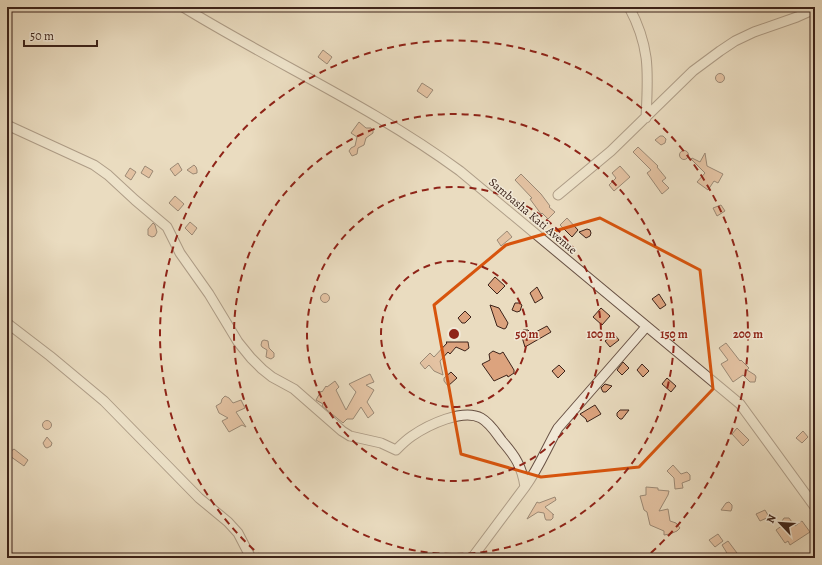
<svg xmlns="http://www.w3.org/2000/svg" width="822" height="565" font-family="Alegreya,serif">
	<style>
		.building { fill: #dca37e; stroke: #3c231a }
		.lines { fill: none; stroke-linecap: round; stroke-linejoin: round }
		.minor-casing { stroke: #685144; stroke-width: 11 }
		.minor { stroke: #f1e8d6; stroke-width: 9 }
		.marked { fill: none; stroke: #d7540d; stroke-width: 3; stroke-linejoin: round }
		.ring { fill: none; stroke: #8f2418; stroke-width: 2; stroke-dasharray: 7 5 }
		.labels { text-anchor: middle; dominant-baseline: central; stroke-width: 3; stroke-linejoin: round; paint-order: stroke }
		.street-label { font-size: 12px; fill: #3c231a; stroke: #f1e8d6 }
		.centre { fill: #8f2418; stroke: #f1e8d6; stroke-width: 2 }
		.ring-label { font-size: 12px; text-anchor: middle; font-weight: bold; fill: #8f2418; stroke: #f1e8d6; stroke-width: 3; stroke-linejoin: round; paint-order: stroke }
	</style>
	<rect width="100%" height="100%" fill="#eadcc0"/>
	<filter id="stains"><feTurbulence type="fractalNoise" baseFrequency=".005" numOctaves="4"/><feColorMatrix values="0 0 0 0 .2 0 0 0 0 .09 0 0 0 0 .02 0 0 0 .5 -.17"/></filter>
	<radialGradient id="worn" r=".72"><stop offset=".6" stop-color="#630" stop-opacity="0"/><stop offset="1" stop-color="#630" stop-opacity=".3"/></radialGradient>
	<path class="building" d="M323,50l9,7 -5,7 -9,-7z
		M715.5 78a4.5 4.5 0 1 1 9 0a4.5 4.5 0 1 1-9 0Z
		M422,83l11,7 -6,8 -10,-7z
		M359,122l7,6h5l2,2v3l-7,5 -2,7 -6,3 -1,6 -5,2 -3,-5 2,-3 4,-2 2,-9 -6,-4z
		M660,136h3l3,3 -1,4 -4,2 -6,-5z
		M638,147l20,19 -1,1 9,11 -4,3 7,7 -7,6 -15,-21 4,-3 -18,-18z
		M679.5 155a4.5 4.5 0 1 1 9 0a4.5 4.5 0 1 1-9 0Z
		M705,153l2,13 16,8 -5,9 -4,-2 -6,9 -11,-8 8,-9 -14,-14 1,-1 8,4z
		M178,163l4,7 -7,6 -5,-7z
		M194,165l2,2 1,3v3l-4,1 -6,-4z
		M145,166l8,5 -4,7 -8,-5z
		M620,166l10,11 -16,14 -5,-6 7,-7 -4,-5z
		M130,168l6,4 -5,8 -6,-4z
		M521,174l20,20 9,12 -1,1 6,5 -7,7 -6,-6 -1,1 -11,-15 2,-1 -17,-18z
		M175,196l9,8 -6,7 -9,-8z
		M721,205l4,6 -8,5 -4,-8z
		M567,218l11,12 -6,7 -12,-12z
		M190,222l7,6 -5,7 -7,-7z
		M153,223l2,2 2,7 -2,4 -3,1 -4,-2v-6z
		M587,229l3,1 1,3 -1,3 -4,2 -7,-6z
		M507,231l5,6 -11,9 -4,-6z
		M495,277l10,9 -8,8 -9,-9z
		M537,287l6,11 -8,5 -5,-10z
		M320.5 298a4.5 4.5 0 1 1 9 0a4.5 4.5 0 1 1-9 0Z
		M659,294l7,11 -6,4 -8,-10z
		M515,303h4l3,2 -2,6 -3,1 -5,-2z
		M490,305l9,3 9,15 -2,5 -2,1 -7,-3z
		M601,308l9,8 -8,9 -9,-8z
		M465,311l6,6 -6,6h-3l-4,-5z
		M547,326l4,6 -26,15 -4,-13 2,-4h5l4,4z
		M614,334l5,6 -9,7 -5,-6z
		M264,340l4,1 1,7 5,5v4l-3,2 -5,-2 1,-7 -5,-3 -1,-2 1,-4z
		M446,342h22l1,6 -4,3 -9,-4 -6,7 -2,-2 -8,9 3,14 -9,-4 -5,-6 -4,4 -5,-6 10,-10 4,4 13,-14z
		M726,343l14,18 1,-1 8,8 -2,2 8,5 1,2 -1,5h-5l-7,-7 -10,7 -12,-18 7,-4 -9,-12z
		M493,351l7,3 3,-2 11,18v3l-6,4 -1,-2 -13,6 -12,-17 8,-4 -1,-6z
		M623,362l6,6 -7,7 -5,-5z
		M642,364l7,7 -6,6 -6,-7z
		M559,365l6,6 -7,7 -6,-7z
		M451,372l6,6 -9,8 -4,-5v-3z
		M370,374l4,8 -8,3 8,5 -7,12 7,11 -6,5 -7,-11 -8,12h-6l-4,4 -21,-17 1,-2 -7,-4 5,-9 1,1 4,-6 1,1 8,-6 4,6 -3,3 10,20 10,-18 -7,-8z
		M667,378l9,8 -5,6 -9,-8z
		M605,384l7,2 -6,6h-3l-2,-4z
		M225,396l4,2 4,5 8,-3 4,8 -9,4 10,15 -4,-2 -13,7 -7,-11 6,-3 -9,-5 -3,-7 5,-3 1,-4z
		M595,405l6,9 -14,8 -1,-3 -6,-5z
		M620,410h9l-7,9h-2l-3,-3v-3z
		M42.5 425a4.5 4.5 0 1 1 9 0a4.5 4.5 0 1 1-9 0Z
		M737,428l12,12 -6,6 -11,-12z
		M803,431l5,6 -6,6 -6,-5z
		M47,437l5,6 -1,3 -4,2 -2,-1 -2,-4z
		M14,449l14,11 -4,6 -17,-12z
		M673,465l8,9 6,-2 3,3v5l-8,3 1,5 -8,1 -1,-11 -7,-7z
		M646,487l12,1v2l11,1 -1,4 -9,16 9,-2 2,12 6,2 4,5 -3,3 -7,3 -6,1v-4l-14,-6 -3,-13 -3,-2 -4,-14 6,-1z
		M555,497l1,3 -11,7 9,8 -1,-1v4l-2,2h-5l-1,-2 -1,-5 -6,-1 -11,7 10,-17 2,1z
		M729,502l3,3v3l-1,3 -10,-1 5,-7z
		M765,510l4,7 -9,4 -4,-7z
		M784,518h5l6,8 7,-5 8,11 -20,13 -2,-4 -3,2 -9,-13 7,-5 -1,-4z
		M718,534l5,7 -8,6 -6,-7z
		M728,541l9,12 -7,5 -8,-13z"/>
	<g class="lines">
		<g class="minor-casing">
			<path id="minor" d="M183,7c91,56 190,100 277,164l280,233 75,103
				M629,7c22,41 19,67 17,111
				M7,125l87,40 14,10 27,25 32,27 13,26 29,41 29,48 13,16 11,11 10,8 22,12 48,42 8,5 31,7 15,7c5,-5 10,-10 16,-14 16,-11 51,-28 69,-18 9,5 15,15 21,23 13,15 20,25 23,46l-53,71
				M558,195l53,-44 82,-80 27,-20 15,-10 19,-9 43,-15 18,-8
				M7,323l43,33 54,45 95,97 29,24 10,11 13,25
				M525,487c14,-19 22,-40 33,-59l88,-101"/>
		</g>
		<use href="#minor" class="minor"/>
	</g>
	<path d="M0 0H822V565H0ZM600,218l100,52 13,119 -74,78 -98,10 -80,-23 -27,-149 72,-60z" fill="#eadcc0" fill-opacity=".55" fill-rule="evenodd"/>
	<path class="marked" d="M600,218l100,52 13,119 -74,78 -98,10 -80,-23 -27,-149 72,-60z"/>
	<g class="ring">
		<circle cx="454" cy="334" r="73"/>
		<circle cx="454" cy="334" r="147"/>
		<circle cx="454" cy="334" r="220"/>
		<path d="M263 558A294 294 0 1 1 645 558"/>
	</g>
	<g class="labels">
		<g class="street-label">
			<text transform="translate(533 216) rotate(40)">Sambasha Kati Avenue</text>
		</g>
	</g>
	<circle cx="454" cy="334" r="6" class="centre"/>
	<g class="ring-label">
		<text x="527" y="338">50 m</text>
		<text x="601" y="338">100 m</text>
		<text x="674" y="338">150 m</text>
		<text x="748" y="338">200 m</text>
	</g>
	<rect width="822" height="565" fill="none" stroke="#eadcc0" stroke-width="24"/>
	<rect x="8" y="8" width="806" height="549" fill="none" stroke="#3c231a" stroke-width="2"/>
	<rect x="12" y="12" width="798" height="541" fill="none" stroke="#3c231a"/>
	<g transform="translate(780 523) rotate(295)" stroke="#f1e8d6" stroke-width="3" paint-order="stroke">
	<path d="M0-3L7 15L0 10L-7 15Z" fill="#3c231a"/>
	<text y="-6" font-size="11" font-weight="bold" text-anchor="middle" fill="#3c231a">N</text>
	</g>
	<path d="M24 40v6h73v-6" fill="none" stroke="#3c231a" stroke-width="2"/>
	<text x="30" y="40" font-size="12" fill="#3c231a" stroke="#f1e8d6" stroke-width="3" paint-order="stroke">50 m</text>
	<rect width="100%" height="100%" filter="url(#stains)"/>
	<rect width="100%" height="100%" fill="url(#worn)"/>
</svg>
